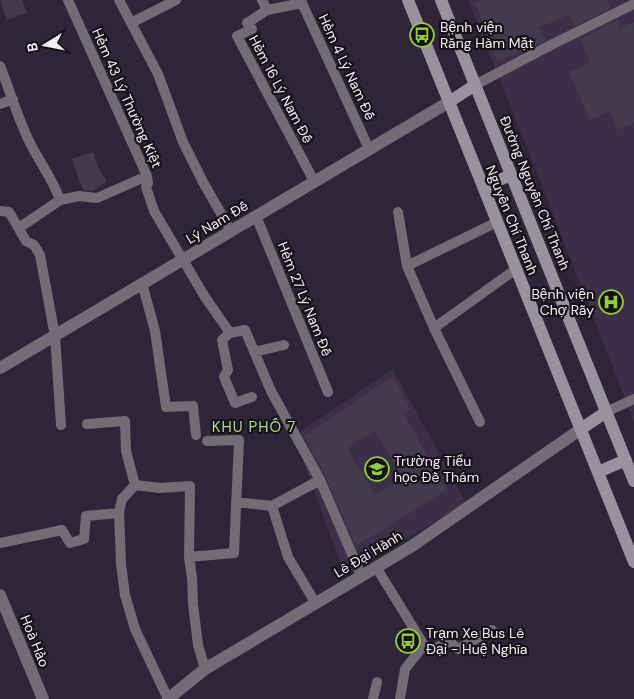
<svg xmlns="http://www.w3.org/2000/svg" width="634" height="699" font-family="'DM Sans',sans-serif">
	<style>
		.built { fill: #3c2f47 }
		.building { fill: #443a4d; fill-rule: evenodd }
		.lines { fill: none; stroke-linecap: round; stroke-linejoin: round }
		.service { stroke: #716c75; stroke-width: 10 }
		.minor { stroke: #716c75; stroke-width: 12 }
		.tertiary { stroke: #716c75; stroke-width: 12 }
		.secondary { stroke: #9991a0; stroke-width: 12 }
		.labels { text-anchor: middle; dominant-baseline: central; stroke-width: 4.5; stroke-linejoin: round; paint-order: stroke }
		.poi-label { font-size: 14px; fill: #f3edf9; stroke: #151119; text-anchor: start }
		.street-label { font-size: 14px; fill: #f3edf9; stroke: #151119 }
		.neighbourhood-label { font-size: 15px; letter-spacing: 1px; fill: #b6d790; stroke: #151119 }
	</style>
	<rect width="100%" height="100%" fill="#2f2538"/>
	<path class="built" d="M468,0h166v422l-93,-239z
		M393,369l73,134 -121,73 -51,-140z"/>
	<path class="building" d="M0,0h22l5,12 -20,8z
		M484,0h124l3,8 -37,18 -5,-11 -30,12 6,13 -16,9 -32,12 -22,-58z
		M617,20l3,8 14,-6v101l-16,7 -8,-19 -20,9 -21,-48 21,-9 -10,-24z
		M93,152l5,15 9,15 -15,9 -9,-1 -4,-10 -7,-21z
		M393,376l18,34 -7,4 43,76 -91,56 -30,-69 -22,-41zM375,431l27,46 -27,18 -28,-47z"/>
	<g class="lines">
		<path class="service" d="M68,0l79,176 1,7 -2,4 8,24 51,86 25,36 -8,7 6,30 -4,7 11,26 17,-6
			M119,0l39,74 25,68 20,40 28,49
			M262,0l5,10 -20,13 5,6 -15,7 77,145
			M267,10l35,-7 67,146
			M131,23l45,-23
			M0,66c11,27 18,54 31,79 10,19 22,35 29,55l-41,28
			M475,85l74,-39 85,-42
			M0,104l13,-5
			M60,200l19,-4 18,2 50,-22
			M0,211l9,1 17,29 8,4 6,10 15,81 6,89
			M398,212l9,54 27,62
			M256,216l72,176
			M407,266l90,-44
			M142,283l13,48 11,76 27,-1 3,29
			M230,333l15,-3 26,61 49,89 41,95
			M254,352l30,-7
			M606,412l28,-13
			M480,422l-46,-94 82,-59
			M87,424l38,-3 1,30 9,34 -13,14 -3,14 2,51 4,31 10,34 33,70
			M135,485l25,3 30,-2 -1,71 3,21 1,26 5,41 7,24
			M236,502l36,4 16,51 28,47
			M272,506l48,-26
			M0,543l62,-13 8,13 14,-4 2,-23 33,-3
			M189,557l45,-4 5,-113 -32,1
			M376,567l48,78 6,6 19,-10 9,8 34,-19
			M373,699l4,-17
			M400,699l5,-30 19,-24"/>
		<path class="minor" d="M0,368l449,-266"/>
		<path class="tertiary" d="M0,595l43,104
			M168,699l37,-30 207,-123 169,-117"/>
		<path class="secondary" d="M408,0l226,562
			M441,0l193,481
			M449,102l26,-17
			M483,187l28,-12
			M581,429l25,-17
			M598,472l28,-12"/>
	</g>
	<defs>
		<g id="bus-ring" transform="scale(1.25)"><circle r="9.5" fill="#151119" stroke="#94cc3c" stroke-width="1.5"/><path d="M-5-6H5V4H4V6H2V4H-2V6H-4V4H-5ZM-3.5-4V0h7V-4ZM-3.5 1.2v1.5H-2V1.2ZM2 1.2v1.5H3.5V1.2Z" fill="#94cc3c"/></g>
		<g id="hospital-ring" transform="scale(1.25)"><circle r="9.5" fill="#151119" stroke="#94cc3c" stroke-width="1.5"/><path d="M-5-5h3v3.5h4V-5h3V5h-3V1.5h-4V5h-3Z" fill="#94cc3c"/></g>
		<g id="school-ring" transform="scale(1.25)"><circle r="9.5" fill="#151119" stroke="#94cc3c" stroke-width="1.5"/><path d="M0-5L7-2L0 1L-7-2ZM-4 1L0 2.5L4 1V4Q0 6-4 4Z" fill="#94cc3c"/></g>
	</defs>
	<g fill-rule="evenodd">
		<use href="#bus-ring" x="422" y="35"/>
		<use href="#hospital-ring" x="611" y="302"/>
		<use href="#school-ring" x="377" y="469"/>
		<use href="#bus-ring" x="408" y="641"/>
	</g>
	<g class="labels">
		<g class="poi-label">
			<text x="440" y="27">Bệnh viện<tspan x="440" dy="16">Răng Hàm Mặt</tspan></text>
			<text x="594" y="294" text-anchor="end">Bệnh viện<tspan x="594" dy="16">Chợ Rẫy</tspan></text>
			<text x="394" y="461">Trường Tiểu<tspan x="394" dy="16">học Đề Thám</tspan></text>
			<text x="426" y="633">Trạm Xe Bus Lê<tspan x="426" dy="16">Đại - Huệ Nghĩa</tspan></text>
		</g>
		<g class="street-label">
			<text transform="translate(347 67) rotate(65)">Hẻm 4 Lý Nam Đế</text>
			<text transform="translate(281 89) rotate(62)">Hẻm 16 Lý Nam Đế</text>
			<text transform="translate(127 98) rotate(66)">Hẻm 43 Lý Thường Kiệt</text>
			<text transform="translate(535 193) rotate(68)">Đường Nguyễn Chí Thanh</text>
			<text transform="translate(512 220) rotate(68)">Nguyễn Chí Thanh</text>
			<text transform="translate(217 222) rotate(-31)">Lý Nam Đế</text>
			<text transform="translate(305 299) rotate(68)">Hẻm 27 Lý Nam Đế</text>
			<text transform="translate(368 554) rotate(-31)">Lê Đại Hành</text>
			<text transform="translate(35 641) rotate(68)">Hoà Hảo</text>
		</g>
		<g class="neighbourhood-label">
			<text x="254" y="427">KHU PHỐ 7</text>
		</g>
	</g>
	<g transform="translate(45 45) rotate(260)" stroke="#151119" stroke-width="4" paint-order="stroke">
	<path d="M0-4L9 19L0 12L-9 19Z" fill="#f3edf9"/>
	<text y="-8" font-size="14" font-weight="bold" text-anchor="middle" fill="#f3edf9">B</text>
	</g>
</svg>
